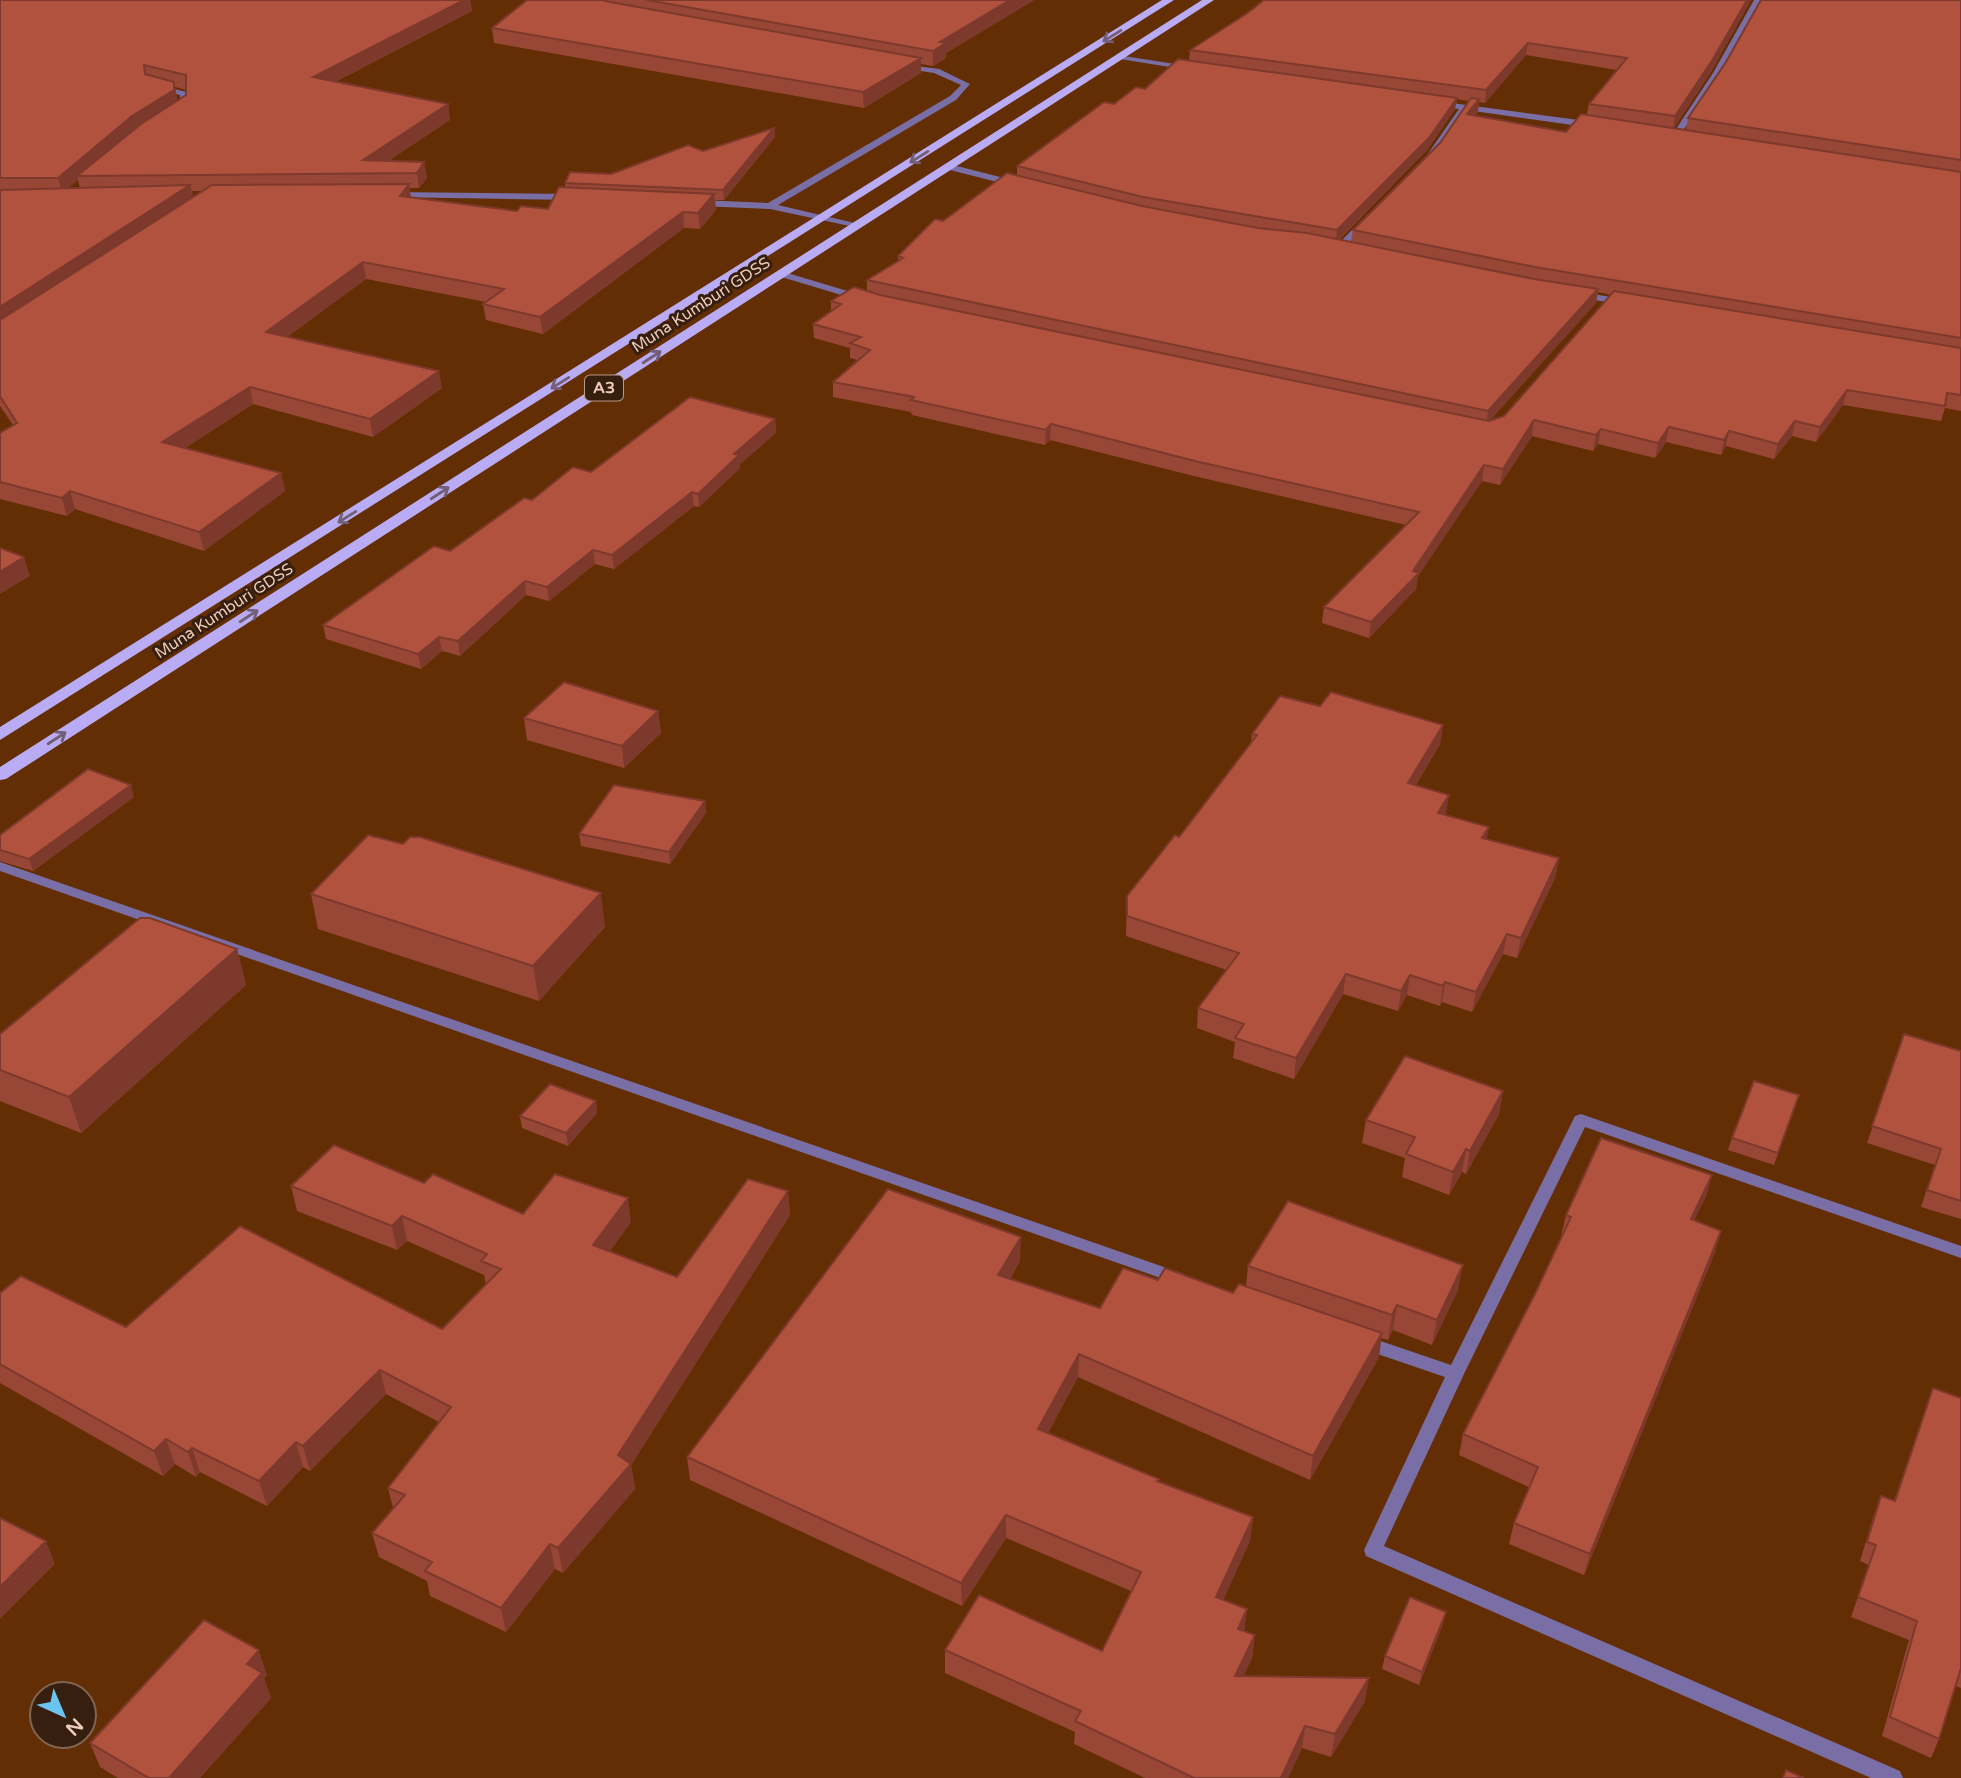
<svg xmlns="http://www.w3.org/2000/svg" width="1961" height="1778" font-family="'Varela Round',sans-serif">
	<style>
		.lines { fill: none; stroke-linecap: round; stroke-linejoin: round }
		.minor { fill: #796ea5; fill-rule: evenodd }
		.trunk { fill: #baacf4; fill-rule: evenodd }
		.wall { fill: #984736; fill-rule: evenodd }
		.shaded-wall { fill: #7c392c }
		.building { fill: #b1523f; stroke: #7c392c; stroke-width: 2 }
		.oneway { stroke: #725e76 }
		.labels { text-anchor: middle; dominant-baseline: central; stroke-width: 6; stroke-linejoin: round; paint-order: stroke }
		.far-street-label { font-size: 16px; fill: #eeceba; stroke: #371f0f }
		.shield { fill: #371f0f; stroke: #b79a87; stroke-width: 2 }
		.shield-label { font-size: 16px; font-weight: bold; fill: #eeceba }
	</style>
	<rect width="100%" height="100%" fill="#632e03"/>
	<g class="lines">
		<path class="minor" d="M1754,0h8l-41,73 -42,64h-6l-1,-2 41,-62z
			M1117,55l71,11 4,2 -4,2 -68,-11 -4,-2z
			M901,64l38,5 31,15 -14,16 -178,105 81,19v4l-89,-19 -71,-3 -5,-3 5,-3 69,3 182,-107 11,-11 -27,-12 -33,-5z
			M157,85l30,7v18l-6,4h-6v-4l5,-3v-12l-23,-6z
			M1437,101l157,21 4,3 -4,3 -128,-18 -32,47 -3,1 -4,-3 32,-46 -25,-3v-4z
			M949,164l71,18 1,2 -4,3 -71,-18v-4z
			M391,192l183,2 5,3 -5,3 -186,-3 -2,-2z
			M1362,220l8,2 -28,28h-6v-4z
			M781,271l83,25 2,2 -8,2 -80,-24 -2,-2z
			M1579,292l46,7 5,3 -5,3 -49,-8 -2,-2z
			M0,862l1184,412 2,4 -2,4 -6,2 -6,-2 -1172,-411z
			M1581,1114l380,132v12l-376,-131 -121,247 -80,172 516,225 3,7h-32l-505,-222 -2,-6 81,-173 -88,-30 -3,-5 3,-5 6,-2 88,30 122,-245 2,-4z"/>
		<path class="trunk" d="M1162,0h12l-1174,740v-13z
			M1202,0h12l-1208,779 -6,1v-13z"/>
	</g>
	<path class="wall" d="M0,0h470l2,11 -137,71 113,22 2,16 -62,41 36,1 3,16 -8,10h-10l2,9 106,14 31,-2 17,-21v-5l46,-9 92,-23 71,-23 1,9 -51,63h-9l1,10 -16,19 -16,-1 -141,106 -57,-14 -3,-16 3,-2 -120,-23 -79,58 155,51 -69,49 -120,-33 -68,44 96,25 4,18 -81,60 -129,-42 -8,7 -67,-17v-66l13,-8 -13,-19zM175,87l11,3v5l-9,6zM78,180l2,8h-12zM192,191h11l-10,6z
		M527,0h507l-88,53v5l-13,8 -12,-2v9l-57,35 -370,-65 -2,-15z
		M1264,0h487l-40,72 -37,56 12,2 2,-12 273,-118v411l-16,-3 -4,13 -98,-16 -27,37 -24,-6 -18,23 -48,-13 -5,9 -55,-13 -11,16 -57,-14 -5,7 -61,-15 -32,49 -18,-4 -64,95 -2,13 -47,49 -47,-15 2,-16 82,-82 -212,-49 -144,-36 -5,5 -133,-30 -1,-3 -78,-15v-15l24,-22 -7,-2v-10l-36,-10 -1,-14 18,-13v-10l36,-10v-11l31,-19v-5l45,-35 74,-46v-9l97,-62 31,-15 44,-28 1,-11 56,-36zM1526,55l91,15 -28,34 -2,10 -21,18 -91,-16 3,-4 1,-10 6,1zM1457,99l12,2 -29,42 -87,87 -2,12 -12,-2 89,-91 27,-40zM1598,292l13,3 -107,121 -15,5 107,-118z
		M775,419l1,14 -36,31v4l-41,39 -5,-1 -80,63 -19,-5 -46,37 -23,-6 -66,61 -18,-5 -21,18 -95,-30 -3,-14 127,-74 82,-51 59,-28z
		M1320,706l123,19 -3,19 -24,41 30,30 41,24 72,19 -4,20 -38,80 -14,-4 -31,58 -30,-10 -2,4 -33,-11 -9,16 -55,-17 -49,85 -61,-21 2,-16 -38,-14 1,-20 29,-38 -101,-34 1,-40 52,-59 72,-94 1,-9z
		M658,711l3,22 -37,35 -97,-28 -3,-22z
		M134,797l-101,74 -33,-10v-26z
		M705,801l1,12 -36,51 -89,-18 -2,-12z
		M311,894l294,33 -66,74 -221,-72z
		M237,949l9,36 -165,148 -81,-32v-67z
		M1904,1034l57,17v168l-40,-12 14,-42 -68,-22z
		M1503,1091l-4,23 -33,60 -4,-2 -13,23 -47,-18 3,-19 -43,-15 4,-23z
		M596,1101l1,12 -29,33 -46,-18 -2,-12z
		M1795,1107l-21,58 -46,-15 4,-12z
		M1712,1175l-6,21 -12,24 27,11 -6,21 -131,323 -75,-31 5,-21 15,-36 -70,-32 4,-21 71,-138 28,-60h-1l5,-21z
		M424,1183l99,31 108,8 -21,29 67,26 111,-86 2,24 -159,250 4,24 -72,84 -8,-4 -49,63 -76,-36 -3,-15 -48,-24 -7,-24 21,-25 -5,-20 51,-66 -53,-28 -76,77 -7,-4 -36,39 -67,-34 -4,5 -21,-13 -12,12 -163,-93v-90l126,34 316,2 44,-44 -2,-10 -77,-34 -10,9 -100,-39 -6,-25z
		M1020,1261l-10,18 90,29 58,-28 75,13 13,-7 2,-20 210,24 -26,55 -39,-15 -5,10 -7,-2 -2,19 -69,123 -232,-103 -30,56 111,46v3l94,35 -3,24 -27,59 24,9 -3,22 11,4 -3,23 -9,18 122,25 -34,56 -29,-9 -14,30h-143l-71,-34 1,-12 -130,-59v-23l157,1 29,-60 -125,-53 -44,68 -272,-126 -3,-23z
		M1933,1388l28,10v290l-5,-2 -17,53 -8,19 -49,-22 27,-96 -58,-23 18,-52 -9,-4 14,-46 7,-19 13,5z
		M1446,1612l-3,12 -24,61 -37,-16 3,-13z
		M267,1675l-3,3 7,20 -71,80h-82l-18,-11 -10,-24z"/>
	<path class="shaded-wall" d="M464,0h6l2,11 -157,81 -2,-15z
		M1010,0h24l-88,53v5l-13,8v-15l7,-9z
		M1747,0h4l-40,72 -38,57 2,-13z
		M1528,43l-2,12 -41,48 1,-13z
		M921,58v15l-57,35 -1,-16z
		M174,82l3,15v9l-100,70 1,4 -16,13 -4,-15z
		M1457,98l-2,11 -27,40 -92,93 1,-12z
		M1479,99l-1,13 -12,15 1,-13z
		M448,104l2,16 -81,53 -6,-13z
		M774,128l1,9 -51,63 -1,-10z
		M424,162l3,16 -8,10 -2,-15z
		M409,184l2,16 -11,-4z
		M190,185l4,16 -194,126v-20z
		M714,194l2,16 -16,19 -2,-16z
		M683,212l1,16 -141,106 -3,-17z
		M363,262l3,17 -96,70 -4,-17z
		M1598,289l-2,14 -110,122 2,-14z
		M439,371l3,17 -69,49 -3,-18z
		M250,387l3,17 -86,56 -5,-18z
		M1847,390l-4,15 -27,37 4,-15z
		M775,419l1,14 -36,31v4l-41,39 -1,-13 36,-40z
		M1534,420l-2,16 -32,49 3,-16z
		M1795,421l-3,15 -18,23 4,-15z
		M1051,424l-1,16 -5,5 1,-15z
		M1669,427l-3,15 -11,16 3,-15z
		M1601,429l-3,15 -5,7 3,-16z
		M1729,431l-3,15 -5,9 3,-15z
		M1484,465l-2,16 -64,95 -2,13 -47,49 2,-16 42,-51z
		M281,473l4,18 -81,60 -5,-19z
		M70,491l5,18 -8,7 -5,-18z
		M692,492l2,14 -80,63 -2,-14z
		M593,550l2,14 -46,37 -2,-14z
		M24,557l6,19 -30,18v-22z
		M525,581l1,14 -66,61 -2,-15z
		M439,637l3,14 -21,18 -3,-15z
		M658,711l3,22 -37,35 -2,-22z
		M1443,725l-3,19 -35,59 3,-20z
		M131,785l3,12 -101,74 -4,-12z
		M1449,795l-3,19 -8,-1z
		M705,801l1,12 -36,51 -1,-12z
		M1489,827l-4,20 -3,-9z
		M1559,858l-4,20 -38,80 4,-20z
		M601,893l4,34 -66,74 -6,-35z
		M1507,934l-4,20 -31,58 4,-20z
		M237,949l9,36 -165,148 -12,-36z
		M1346,974l-3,20 -49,85 2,-21z
		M1410,975l-3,20 -9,16 3,-20z
		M1445,982l-3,20 -2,4 3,-20z
		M1503,1091l-4,23 -33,60 4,-23z
		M596,1101l1,12 -29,33 -2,-13z
		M1466,1149l-4,23 -13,23 4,-23z
		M1712,1175l-6,21 -21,44 6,-21z
		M788,1191l2,24 -159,250 4,24 -72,84 -5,-25z
		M628,1198l3,24 -35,48 -3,-25z
		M402,1216l5,25 -10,9 -5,-24z
		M1721,1231l-6,21 -131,323 6,-21z
		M1021,1237l-1,24 -22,37v-23z
		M1463,1265l-5,25 -26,55 5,-25z
		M1397,1305l-4,25 -5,10 4,-25z
		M1382,1333l-3,24 -69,123 3,-24z
		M1079,1354l-1,23 -41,76 1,-24z
		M380,1370l6,24 -76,77 -7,-25z
		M166,1439l9,25 -12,12 -9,-25z
		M296,1442l7,25 -36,39 -8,-25z
		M192,1448l8,24 -4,5 -8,-25z
		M1006,1515v23l-44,68 -1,-23z
		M1253,1517l-3,24 -36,79 2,-23z
		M46,1541l9,23 -55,55v-32z
		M550,1544l5,25 -49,63 -5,-24z
		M1247,1609l-3,23 -6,-3z
		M1446,1612l-3,12 -24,61 3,-13z
		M1255,1635l-3,23 -19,41 2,-23z
		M259,1650l8,25 -3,3 7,20 -71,80h-31l78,-114z
		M1369,1678l-4,23 -34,56 4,-23z
		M1305,1726l-3,22 -14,30h-7z"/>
	<path class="building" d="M0,0h464l-151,77 135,27 -85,56 61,2 -7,11 -340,3 64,-52 45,-29v-20l-42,-10 1,9 29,8v8l-42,26 -74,62h-58z
		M527,0h77l1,1 316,57 -58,34 -371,-64z
		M647,0h363l-70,42 6,1 -13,8z
		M1264,0h483l-34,59 -38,57 -86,-12 38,-46 -99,-15 -42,47 -296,-40 56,-36z
		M1761,0h200v160l-273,-42 38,-56z
		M1178,59l279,39 -28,40 -92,92 -194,-33 -126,-31 87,-64 10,2 22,-17 9,2z
		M1471,98l8,1 -12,15 99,18 15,-18 380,58v166l-426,-71 -182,-37 87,-87z
		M774,128l-51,62 -158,-7 5,-11 41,2 77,-29 15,6z
		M1007,173l135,33 116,22 49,5 227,46 64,10 -110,122 -621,-131 36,-22 -5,-2 37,-37 8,2z
		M409,184l-9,12 117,15 4,-5 27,3 11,-22 155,7 -16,19 -15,-1 -143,105 -57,-13 21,-15 -141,-27 -97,70 173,39 -69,48 -120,-32 -88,55 119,31 -82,59 -129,-41 -8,7 -62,-16v-49l17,-10 -17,-27v-76l212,-135z
		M190,185l-190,122v-117z
		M854,287l26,8 609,126 15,-5 110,-125 347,57v47l-14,-2 -2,13 -98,-16 -27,37 -25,-6 -17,23 -49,-13 -5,9 -55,-13 -11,16 -57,-14 -5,6 -62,-15 -31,49 -19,-4 -71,106 6,2 -48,49 -47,-15 95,-95 -224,-51 -144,-37 -5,6 -135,-30 3,-3 -81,-15 37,-32 -20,-7 11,-6 -48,-13 28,-20 -10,-3z
		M690,397l85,22 -41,35 5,1 -41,39 -6,-2 -80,63 -19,-5 -46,37 -22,-6 -67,60 -19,-4 -21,17 -95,-29 111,-79 16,5 74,-53 8,2 41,-33 18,5z
		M0,548l24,9 -24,15z
		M564,682l94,29 -36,35 -98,-28z
		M1331,692l112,33 -35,58 41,12 -11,18 51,14 -7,11 77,20 -38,80 -14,-4 -31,58 -31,-10 -2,4 -33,-11 -9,16 -55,-17 -50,84 -61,-20 9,-14 -46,-16 41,-55 -112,-37v-20l48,-61 4,2 78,-102 -5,-1 28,-38 40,10z
		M88,769l43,16 -102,74 -29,-9v-15z
		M614,785l91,16 -36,51 -90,-18z
		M368,835l35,9 7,-7h10l181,56 -68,73 -222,-72z
		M140,918h10l87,31 -168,148 -69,-27v-36z
		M1904,1034l57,17v150l-34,-11 14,-41 -69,-23z
		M1405,1056l98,35 -33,60 -4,-2 -13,23 -47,-18 9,-17 -49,-17z
		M1754,1081l45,14 -21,58 -46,-15z
		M550,1084l46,17 -30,32 -46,-17z
		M1601,1138l111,37 -21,44 30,12 -131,323 -76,-31 24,-56 -75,-33 71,-138 37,-79 -5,-2z
		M334,1145l90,38 9,-9 90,40 32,-40 73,24 -35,47 84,32 71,-98 40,12 -170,264 13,9 -73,84 -8,-4 -49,64 -76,-37 7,-9 -60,-29 33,-38 -17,-7 63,-81 -71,-37 -77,76 -7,-4 -37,39 -67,-33 -4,4 -22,-13 -12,12 -154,-87v-71l21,-17 105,51 114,-101 202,103 59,-60 -20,-8 6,-7 -85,-38 -10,10 -101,-40z
		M888,1189l133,48 -23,38 102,33 23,-40 35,12 7,-12 68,25 6,-9 143,49 -69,123 -234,-102 -41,75 121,50 -2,2 96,36 -37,80 31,12 -9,20 17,6 -20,41 134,2 -34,56 -30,-8 -24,52h-87l-119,-57 6,-10 -136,-61 34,-55 123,56 39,-79 -135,-57 -45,68 -274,-126z
		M1288,1201l175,64 -26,55 -40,-15 -5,10 -144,-49z
		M1933,1388l28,10v270l-22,71 -49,-22 27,-96 -59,-24 18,-52 -9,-3 14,-46 14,5z
		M0,1518l46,23 -46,46z
		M1410,1597l36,15 -24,60 -37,-16z
		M204,1620l55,30 -12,14 15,9 -93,105h-20l-59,-35z
		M1786,1770l18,8h-21z"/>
	<defs><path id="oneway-shaft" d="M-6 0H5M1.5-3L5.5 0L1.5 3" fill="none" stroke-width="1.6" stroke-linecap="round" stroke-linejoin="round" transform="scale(1.75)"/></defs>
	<g class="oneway">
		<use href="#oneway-shaft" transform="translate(1112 36) rotate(148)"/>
		<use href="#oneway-shaft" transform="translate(919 157) rotate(148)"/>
		<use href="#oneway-shaft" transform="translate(652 357) rotate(-33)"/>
		<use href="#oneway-shaft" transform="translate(560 383) rotate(148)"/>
		<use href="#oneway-shaft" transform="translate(440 493) rotate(-33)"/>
		<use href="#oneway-shaft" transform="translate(347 517) rotate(148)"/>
		<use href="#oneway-shaft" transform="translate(249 616) rotate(-33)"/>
		<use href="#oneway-shaft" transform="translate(57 738) rotate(-33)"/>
	</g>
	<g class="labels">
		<g class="far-street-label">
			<text transform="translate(701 305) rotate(-33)">Muna Kumburi GDSS</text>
			<text transform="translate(224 611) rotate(-33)">Muna Kumburi GDSS</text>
		</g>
		<rect class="shield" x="585" y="375.5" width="38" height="25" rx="5"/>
		<g class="shield-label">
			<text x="604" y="388">A3</text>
		</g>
	</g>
	<g transform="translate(63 1715) rotate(136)"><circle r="33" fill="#371f0f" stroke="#806553" stroke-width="2"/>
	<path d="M0-5L12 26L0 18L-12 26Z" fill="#6ac3f1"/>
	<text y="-10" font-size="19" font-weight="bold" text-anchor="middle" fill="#eeceba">N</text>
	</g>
</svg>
